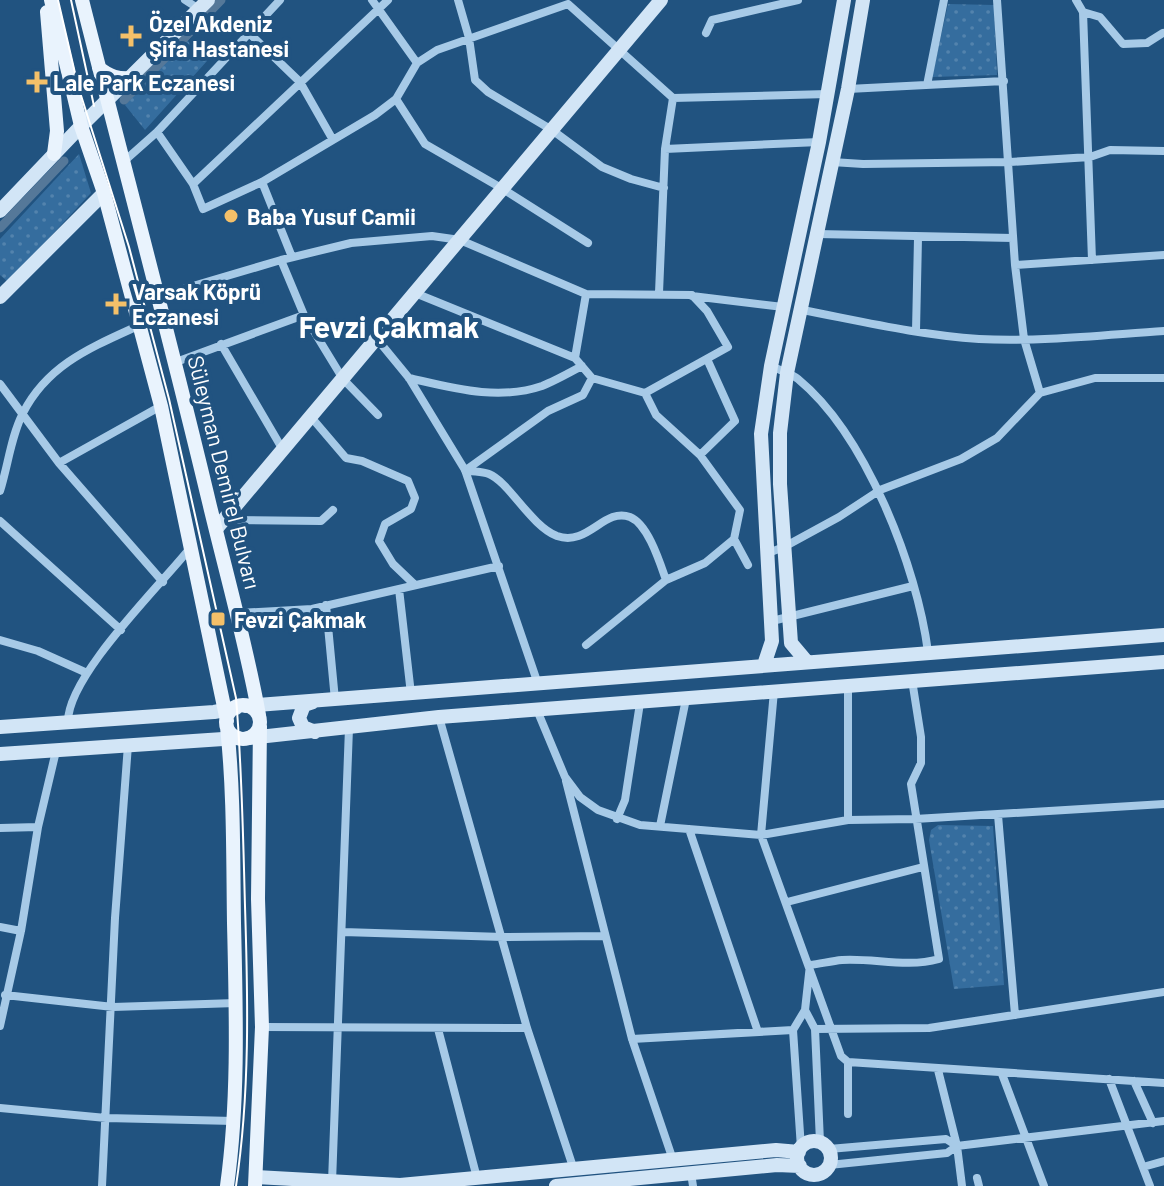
<svg xmlns="http://www.w3.org/2000/svg" width="1164" height="1186" font-family="Barlow,sans-serif">
	<style>
		.park { fill: url(#park-dots) }
		.lines { fill: none; stroke-linecap: round; stroke-linejoin: round }
		.canal { stroke: #557899; stroke-width: 9 }
		.street { stroke: #a7cae7; stroke-width: 8 }
		.secondary { stroke: #d2e5f6; stroke-width: 14 }
		.primary { stroke: #e9f3fd; stroke-width: 14 }
		.tram { stroke: #fff; stroke-width: 2 }
		.poi-dot { fill: #f4c069; stroke: #215380; stroke-width: 3 }
		.labels { text-anchor: middle; dominant-baseline: central; stroke-width: 8; stroke-linejoin: round; paint-order: stroke }
		.poi-label { font-size: 22px; font-weight: bold; fill: #fff; stroke: #215380; text-anchor: start }
		.street-label { font-size: 22px; fill: #fff; stroke: #215380 }
		.district-label { font-size: 30px; font-weight: bold; fill: #fff; stroke: #215380 }
	</style>
	<defs>
		<pattern id="park-dots" width="8" height="8" patternUnits="userSpaceOnUse" patternTransform="scale(2)"><rect width="8" height="8" fill="#356d9e"/><path d="M2 2h.1M6 6h.1" fill="none" stroke="#5383ad" stroke-width="1.8" stroke-linecap="round"/></pattern>
	</defs>
	<rect width="100%" height="100%" fill="#215380"/>
	<path class="park" d="M948,4l46,1 3,70 -65,2z
		M187,40l20,21 -62,69 -20,-25z
		M79,154l12,39 -83,89 -8,-7v-36z
		M938,825l55,1 11,159 -50,4 -25,-149 2,-10z"/>
	<g class="lines">
		<path class="canal" d="M124,100l97,-100
			M0,228l64,-67"/>
		<path class="street" d="M185,0l14,9
			M372,0l45,63
			M458,0l11,38 6,42 13,12 64,38 50,37 29,12 33,9
			M997,0l18,265 9,74 16,54
			M1076,0l7,12 9,248
			M1083,12l17,5 23,27 24,-1 16,-10
			M249,33l51,49 33,58
			M706,33l6,-13 86,-20
			M927,85l17,-85
			M848,89l156,-8
			M673,98l155,-4
			M396,99l29,45 78,45 85,54
			M157,132l36,52 10,25 59,-27 113,-67 21,-16 21,-36 20,-13 131,-46 105,94 -8,51 -6,144
			M665,149l154,-7
			M832,162l31,2 147,-2 80,-5 20,-7 54,1
			M122,163l35,-31 123,-132
			M262,182l30,75
			M193,184l195,-184
			M817,234l196,4
			M281,260l23,55 39,64 35,36
			M1015,265l149,-10
			M159,296l122,-36 70,-17 81,-7 28,4 126,54 106,1 15,16 21,36 -83,46 -53,-15 -17,-20 -160,-65
			M692,296l91,11
			M802,310c58,11 117,25 177,29 61,3 124,-4 185,-8
			M916,331l2,-93
			M377,339l32,39 56,92 73,214
			M221,344l62,106
			M575,358l11,-64
			M176,362l128,-47
			M771,366c8,4 20,7 27,13 68,56 119,188 130,273
			M409,378c44,10 89,23 133,8 13,-5 27,-13 40,-20
			M0,384l59,79 104,119
			M645,393l11,22 44,40 40,55 -6,29 14,26
			M311,417l35,41 16,3 46,20 7,17 -4,11 -26,15 -6,17 14,23 22,21
			M700,455l35,-34 -28,-62
			M59,463l102,-57
			M465,470c8,2 17,1 24,4 20,8 42,52 68,62 31,11 47,-29 73,-19 18,7 30,46 36,63
			M466,470l82,-59 35,-16 9,-17
			M0,491c8,-25 11,-55 23,-78 25,-49 69,-66 117,-88
			M225,520l96,1 12,-11
			M0,521l121,109
			M768,553l16,-6 55,-30 41,-27 81,-31 36,-21 43,-45 55,-15h69
			M399,589l12,105
			M326,605l9,95
			M238,613l74,-4 187,-43
			M772,621l141,-35
			M0,640l38,11 49,22
			M586,645l80,-65 39,-17 29,-24
			M774,691l-13,144 87,-15 67,-1 249,-15
			M537,710l28,67 15,20 18,13 42,15 121,10 80,221 7,6 316,21
			M439,717l88,311 47,142
			M68,723c-2,-46 93,-138 123,-176
			M566,781l66,258 41,121
			M998,815l17,200
			M617,819l8,-19 15,-97
			M848,820v-135
			M660,826l26,-127
			M0,828l38,-1
			M689,829l69,203
			M787,902l136,-35
			M0,927l21,4
			M343,932l160,5 102,-1
			M5,995l108,12 123,-4
			M805,1010l10,19 5,113
			M0,1026l21,-95 17,-104 18,-76
			M262,1027l265,1
			M438,1029l39,149
			M815,1029l114,-1 235,-36
			M632,1039l161,-9
			M938,1070l19,76 5,40
			M1002,1074l42,112
			M1109,1079l41,107
			M1134,1081l19,42
			M0,1108l106,10 128,3
			M848,1114v-52
			M801,1148l-8,-118 12,-20 5,-45c10,-1 21,-4 32,-5 33,-2 64,8 97,-1l-28,-175 10,-21v-26l-9,-57
			M829,1149l117,-10 11,7
			M829,1165l118,-12 10,-7 207,-25
			M1143,1167l21,-6
			M691,1173l2,13
			M977,1178l2,8
			M332,1182l17,-454
			M102,1186l13,-268 13,-173"/>
		<path class="secondary" d="M0,211l81,-85 127,-126
			M0,297l104,-104
			M216,529l445,-529
			M807,662l-16,-19 -11,-159v-51l7,-60 61,-284 15,-89
			M764,665l8,-24 -11,-207 10,-68 48,-224 25,-142
			M313,702l-9,3 -5,13 4,9 12,5
			M245,706l919,-71
			M0,727l214,-15 22,-4
			M249,738l190,-21 725,-55
			M0,754l238,-16
			M797 1158a17 17 0 1 1 34 0a17 17 0 1 1-34 0Z
			M256,1177l144,8 376,-35 23,2
			M556,1186l221,-21 23,1"/>
		<path class="primary" d="M51,0l30,126 23,67 57,213 66,315
			M82,0c42,167 87,334 127,502 17,71 37,141 50,213
			M47,12l10,119 -3,23
			M99,68c11,9 19,11 33,10
			M226 722a17 17 0 1 1 34 0a17 17 0 1 1-34 0Z
			M227,1186c12,-87 9,-176 7,-263 -1,-66 0,-131 -7,-196
			M255,1186l7,-159 -4,-128 2,-173"/>
		<path class="tram" d="M58,0l20,86 51,161 40,152 67,299c6,69 7,138 9,208 3,93 5,187 -9,280
			M71,0l23,106"/>
	</g>
	<g class="poi-dot">
		<path d="M127 24h8v8h8v8h-8v8h-8v-8h-8v-8h8z"/>
		<path d="M33 70h8v8h8v8h-8v8h-8v-8h-8v-8h8z"/>
		<circle cx="231" cy="216" r="8"/>
		<path d="M112 292h8v8h8v8h-8v8h-8v-8h-8v-8h8z"/>
		<rect x="210" y="611" width="16" height="16" rx="4"/>
	</g>
	<g class="labels">
		<g class="poi-label">
			<text x="149" y="23">Özel Akdeniz<tspan x="149" dy="25">Şifa Hastanesi</tspan></text>
			<text x="53" y="82">Lale Park Eczanesi</text>
			<text x="247" y="216">Baba Yusuf Camii</text>
			<text x="132" y="291">Varsak Köprü<tspan x="132" dy="25">Eczanesi</tspan></text>
			<text x="234" y="619">Fevzi Çakmak</text>
		</g>
		<g class="street-label">
			<text transform="translate(225 472) rotate(76)">Süleyman Demirel Bulvarı</text>
		</g>
		<g class="district-label">
			<text x="389" y="326">Fevzi Çakmak</text>
		</g>
	</g>
</svg>
